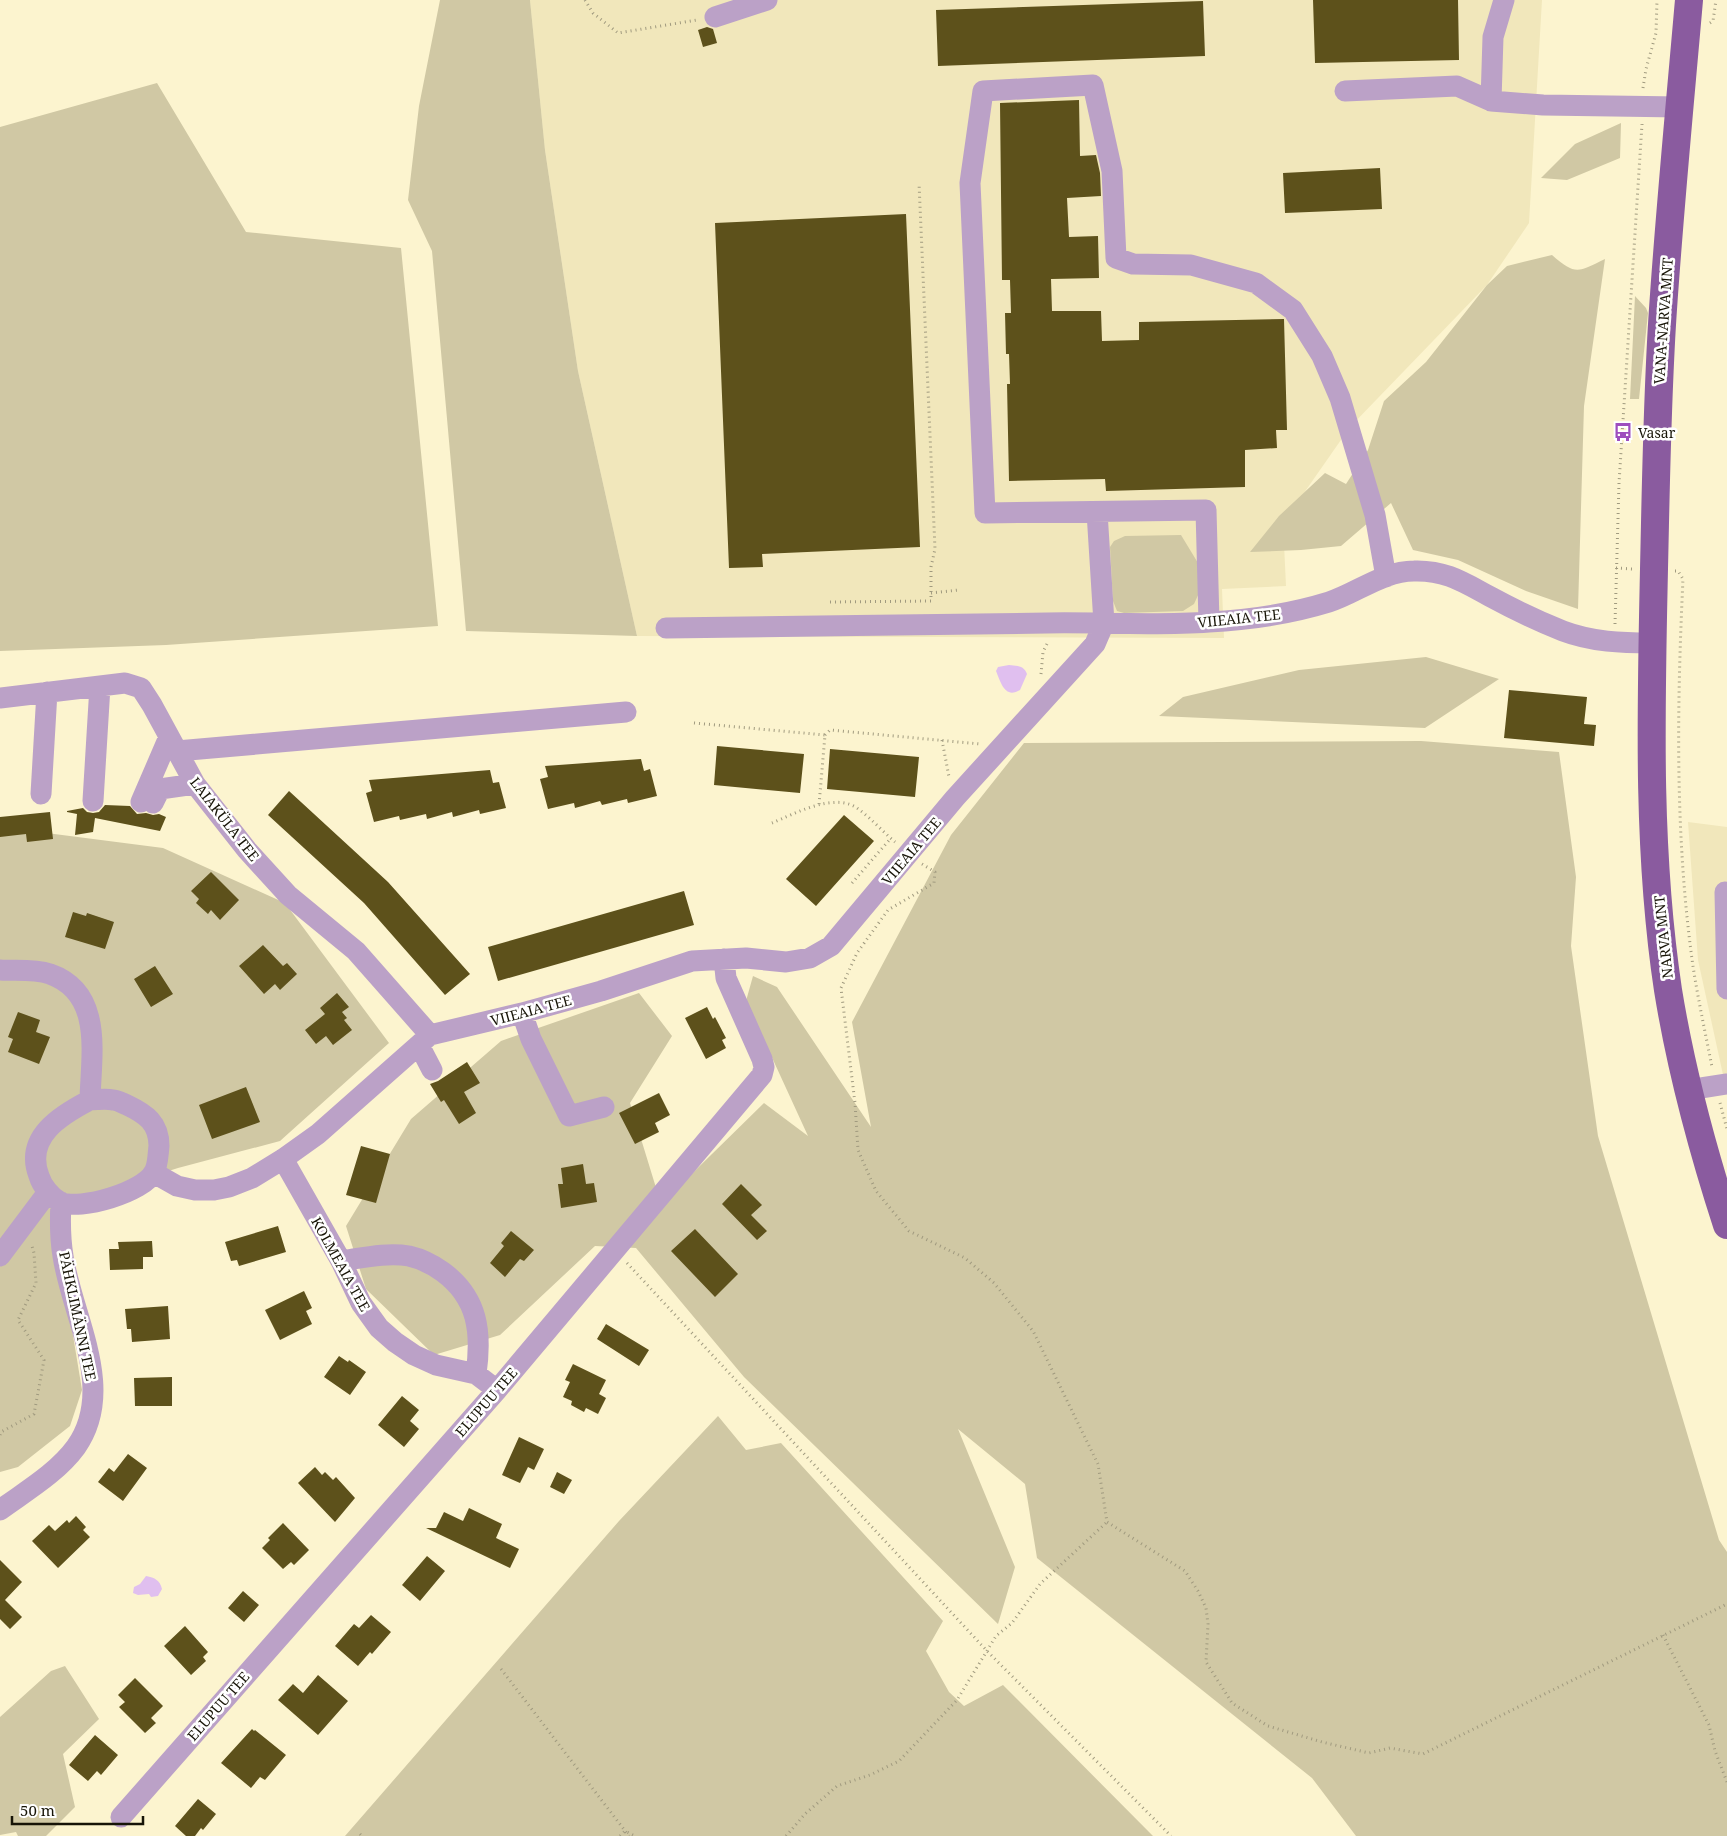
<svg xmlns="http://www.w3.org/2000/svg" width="1727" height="1836" font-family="'Noto Serif',serif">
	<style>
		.built { fill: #f1e7bb }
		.green { fill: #d0c8a4 }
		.water { fill: #e0bfef }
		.building { fill: #5d511b }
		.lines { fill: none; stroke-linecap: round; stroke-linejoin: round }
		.path { stroke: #a09a7f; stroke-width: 3; stroke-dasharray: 1 4; stroke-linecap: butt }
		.minor { stroke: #bba1c7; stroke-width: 21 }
		.major { stroke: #8a5b9f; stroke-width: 28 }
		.labels { text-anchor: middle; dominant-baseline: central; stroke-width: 5; stroke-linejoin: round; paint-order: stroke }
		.street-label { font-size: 14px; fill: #171407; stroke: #fff }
		.poi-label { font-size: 14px; fill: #171407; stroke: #fff; text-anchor: start }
	</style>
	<rect width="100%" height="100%" fill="#fcf4cf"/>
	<path class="built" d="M530,0h1012l-13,223 -42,62 -137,142 -67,96 3,63 -64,3 2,49 -587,-2 -59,-265 -33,-221z
		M1688,822l39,5v266l-29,-133z"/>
	<path class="green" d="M440,0h90l15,150 33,221 59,265 -171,-5 -34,-380 -24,-51 11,-94z
		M157,83l89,149 155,16 37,378 -272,19 -166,6v-524z
		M1621,123l-1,35 -53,22 -26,-2 34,-34z
		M1552,255c24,21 26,17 53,4l-21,147 -6,203 -52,-18 -68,-31 -45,-10 -22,-47 -50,43 -40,4 -51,2 29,-36 46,-43 21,11 22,-34 16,-49 42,-39 61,-77 20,-19z
		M1635,296l11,12 2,5 -9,86h-9z
		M1181,535l17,28 1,30 -5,11 -11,7 -59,2 -7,-2 -4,-10 -3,-54 4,-6 11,-5z
		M1426,657l73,22 -74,49 -266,-12 24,-19 116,-27z
		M1421,741l138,11 17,125 -5,69 27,190 121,404 8,12v284h-371l-44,-58 -275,-220 -12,-74 -67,-55 57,138 -17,57 -254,-247 -108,-129 -41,-2 -95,89 -66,20 -68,-66 -20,-63 65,-107 90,-78 138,-48 33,43 -42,67 31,101 103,-101 44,33 -62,-135 7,-25 24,11 94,140 -19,-105 99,-187 73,-92z
		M0,827l163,21 122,55 104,140 -109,98 -102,27 -126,40 30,182 -12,36 -52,41 -18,5z
		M718,1416l28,34 35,-7 162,178 -17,30 23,41 15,14 39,-21 150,151h-808l274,-315z
		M65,1666l34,53 -36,35 12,53 -29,29h-28l-2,-4 -16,3v-118l51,-46z"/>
	<path class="water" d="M1009,665c7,1 15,0 18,9l-7,16c-15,9 -19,-7 -24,-19l2,-4z
		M146,1576c9,2 14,4 16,13l-4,7 -7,1 -2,-3 -11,1 -5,-2 1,-6 6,-3z"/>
	<path class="building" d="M1313,0h145l1,60 -144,3z
		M1203,1l2,55 -267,10 -2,-56z
		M707,27l6,2 4,14 -14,4 -5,-17z
		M1079,100l1,56 16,-1 4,18 1,23 -34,2 2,39 29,-1 1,42 -48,1 1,32h49l1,30 37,-1v-18l145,-3 3,111h-11l1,18 -32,2v37l-139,4 -1,-12 -96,2 -2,-97h3l-1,-30h-3l-1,-41h6l-1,-33h-8l-2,-177z
		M1380,168l2,41 -97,4 -2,-40z
		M906,214l14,333 -158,7 1,13 -34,1 -14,-345z
		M1509,690l78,7 -3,27 12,1 -2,21 -90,-8z
		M717,746l87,8 -4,39 -86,-8z
		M830,749l89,8 -4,40 -88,-8z
		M641,759l3,12 6,-2 7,27 -29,7 -1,-4 -25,6 -2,-4 -25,7 -1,-5 -26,6 -8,-30 8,-2 -3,-11z
		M490,770l3,13 6,-1 7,26 -26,6 -1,-4 -26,7 -1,-5 -25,7 -1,-5 -26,6 -1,-4 -25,6 -8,-29 6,-2 -3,-11z
		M289,791l99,91 82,92 -25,21 -81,-92 -96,-88z
		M105,805l25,1 7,8 9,-1 7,2 6,-1 7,3 -6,14 -65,-13 -2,14 -18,3 2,-21 -10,-2v-1l16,-3 4,4 6,1 6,-1z
		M50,812l3,27 -26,3 -1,-8 -26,3v-20z
		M844,815l30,26 -58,65 -30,-27z
		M211,872l28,28 -19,20 -9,-10 -3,4 -12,-11 3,-4 -8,-8z
		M684,891l10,34 -196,56 -10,-34z
		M73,912l13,4 1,-3 27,9 -9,27 -40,-12z
		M263,945l20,21 4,-3 10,11 -17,16 -5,-6 -11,10 -25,-28z
		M155,966l18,28 -22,13 -17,-28z
		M337,993l12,14 -7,5 5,6 -3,2 8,10 -19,15 -7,-9 -10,8 -11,-14 20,-16 -5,-6z
		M707,1007l6,12 2,-2 11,21 -4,2 4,8 -20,11 -21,-41z
		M18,1012l22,8 -4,12 14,5 -11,27 -31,-12 5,-13 -5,-2z
		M467,1062l13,21 -16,9 12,21 -17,11 -15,-24 -3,2 -11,-18 8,-3z
		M246,1087l14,35 -48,17 -13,-34z
		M659,1093l11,22 -15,8 4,9 -24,12 -16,-31z
		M361,1146l29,8 -14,49 -30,-8z
		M583,1164l3,20 8,-1 3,19 -36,6 -3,-24h5l-2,-16z
		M741,1184l21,21 -11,10 16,16 -10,9 -35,-36z
		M278,1226l8,26 -47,14 -2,-6 -6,1 -6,-19z
		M695,1229l43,45 -23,23 -44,-46z
		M511,1231l23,19 -10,11 -4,-2 -15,18 -15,-14 14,-17 -3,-3z
		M152,1241l1,16h-10v12l-33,1 -1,-21h10l-1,-7z
		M304,1291l8,17 -6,3 6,13 -32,16 -15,-30z
		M168,1306l2,33 -38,3 -1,-13h-4l-2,-20z
		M606,1324l43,26 -10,16 -42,-27z
		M339,1356l9,6 1,-2 17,12 -16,23 -26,-18z
		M573,1364l33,16 -7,14 7,4 -8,16 -12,-6 -2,4 -13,-7 1,-4 -9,-4 7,-15 -5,-2z
		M172,1377v29h-37l-1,-28z
		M402,1396l17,14 -9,11 9,8 -15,18 -26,-22z
		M519,1437l25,12 -10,21 -6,-3 -8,16 -18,-8z
		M128,1454l19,14 -24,33 -25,-19 11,-14 5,4z
		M315,1467l7,8 3,-3 8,8 3,-3 19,21 -20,24 -37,-39z
		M557,1472l15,8 -8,14 -14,-7z
		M469,1508l33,16 -6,14 23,11 -9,19 -84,-40h10l8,-16 19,9z
		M76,1516l10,11 -3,3 7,7 -32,31 -26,-27 17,-16 6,6 12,-11 2,3z
		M283,1523l26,27 -15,15 -3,-3 -8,7 -21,-21 8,-8 -2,-2z
		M427,1556l18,15 -25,30 -18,-16z
		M0,1560l22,22 -17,18 17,17 -12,12 -10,-10z
		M243,1591l16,14 -15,17 -16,-14z
		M371,1615l20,17 -19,22 -2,-2 -12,14 -23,-20 19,-22 5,4z
		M185,1626l23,26 -5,5 3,4 -15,14 -27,-29z
		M318,1675l30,26 -30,34 -40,-35 15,-16 10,9z
		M135,1678l28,28 -12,12 5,5 -11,10 -26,-26 6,-5 -7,-7z
		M252,1729l2,2 1,-1 31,25 -21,25 -5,-3 -9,11 -30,-25z
		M95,1735l23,20 -17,20 -4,-4 -9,10 -19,-16z
		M198,1799l18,15 -13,16 -2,-2 -6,8h-9l-11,-10z"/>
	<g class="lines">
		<path class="path" d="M585,0l8,13 25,20 79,-13
			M1710,23l3,-2 3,-21
			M1643,88l3,-19 10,-36 1,-33
			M1616,568l17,1
			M1675,571h3l5,8c-6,126 -8,254 9,380 5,36 13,72 20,108
			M931,593l28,-3
			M830,602l101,-1v-34l4,-18 -16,-366
			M1615,624l4,-141 23,-359
			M1041,674l2,-22 5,-10
			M694,723l131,12 -6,70
			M825,735l5,-5 150,14
			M942,740l7,37
			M772,823c22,-9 62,-31 85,-15 14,10 25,23 38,34
			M922,864l13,8 -1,11 -46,27 -31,43 -16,35 14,115 3,47 18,41 33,40 56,27 29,25 39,48 65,133 9,58 78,49 13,20 8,17 2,16 -2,38 26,41 36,23 54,16 47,11 21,-5 33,6 304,-150
			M852,883l39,-45
			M1720,1103l7,26
			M627,1263l361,389 183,184
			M0,1435l1,-3 33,-18 10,-54 -26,-40 18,-37 -2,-30 -2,-7
			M1663,1635l46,90 6,26 12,31
			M501,1669l128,167
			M360,1834l2,2
			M620,1836l5,-5 10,5
			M786,1836l19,-22 32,-28 33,-11 29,-14 58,-61 39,-64 16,-13 28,-39 67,-62"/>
		<path class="minor" d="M715,17l52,-17
			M1345,91l112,-5 34,15 52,4 137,2
			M1491,101l2,-64 11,-37
			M1209,622l-3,-112 -221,3 -15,-330 13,-92 110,-6 19,86 4,87 17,6 58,1 65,18 37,27 29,46 18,42 35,117 11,62
			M666,628c127,-1 254,-4 381,-5 54,-1 108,3 162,-1 40,-2 81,-8 120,-20 28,-9 54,-31 85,-31 31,-1 49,11 75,25 24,13 49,25 74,35 29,11 59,12 89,12
			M0,698l125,-15 16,5 11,17 43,79 52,66 41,45 68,56 74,84
			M177,751l449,-39
			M41,794l6,-102
			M93,801l7,-115
			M141,802l28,-65
			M153,803l7,-14 35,-5
			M1725,892l2,97
			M0,970c17,1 34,-1 50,4 54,19 41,81 40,126
			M522,1013l9,26 38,77 35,-9
			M419,1045l13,25
			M1688,1090l39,-6
			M90,1100c7,0 15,-2 23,0 4,0 9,3 14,5 19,9 32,18 32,41 -1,8 -1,20 -5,26 -10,20 -74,39 -94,30 -9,-5 -18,-16 -21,-26 -15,-39 22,-61 51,-76z
			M283,1159l58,102 20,42 18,25 16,14 19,13 22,10 40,9 21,16
			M154,1173l23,13 18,4h19l15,-3 23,-9 31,-19 35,-25 112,-99 92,-22 79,-22 91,-30 54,-3 40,4 24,-4 21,-12 124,-148 140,-154 9,-21 -7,-111
			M0,1256l48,-64
			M341,1261c21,-3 46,-9 68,-5 13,3 23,8 34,16 35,26 39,60 33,102
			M0,1510c26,-19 57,-37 76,-63 41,-58 -4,-130 -13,-191 -3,-18 -3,-36 -2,-54
			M121,1817l376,-427 265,-315 2,-8 -2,-8 -36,-81 -2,-19"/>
		<path class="major" d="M1689,0c-9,103 -19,206 -26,309 -6,87 -7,173 -9,260 -3,141 -7,282 14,421 13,80 34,158 59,235"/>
	</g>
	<defs>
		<g id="bus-bare" transform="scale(1.5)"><path d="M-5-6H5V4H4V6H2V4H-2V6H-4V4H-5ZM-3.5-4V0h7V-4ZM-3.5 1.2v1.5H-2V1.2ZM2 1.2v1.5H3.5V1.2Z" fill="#9e4ebe" stroke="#fff" stroke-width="2.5" paint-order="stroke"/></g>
	</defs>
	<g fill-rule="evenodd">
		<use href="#bus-bare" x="1623" y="432"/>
	</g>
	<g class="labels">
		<g class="street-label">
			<text transform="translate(1663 321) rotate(-86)">VANA-NARVA MNT</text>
			<text transform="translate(1239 618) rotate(-6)">VIIEAIA TEE</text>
			<text transform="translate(225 819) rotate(52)">LAIAKÜLA TEE</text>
			<text transform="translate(911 851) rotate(-50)">VIIEAIA TEE</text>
			<text transform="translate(1663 937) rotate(-96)">NARVA MNT</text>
			<text transform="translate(531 1010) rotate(-15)">VIIEAIA TEE</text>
			<text transform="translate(341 1264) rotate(61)">KOLMEAIA TEE</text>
			<text transform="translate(78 1316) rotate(78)">PÄHKLIMÄNNI TEE</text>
			<text transform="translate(486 1402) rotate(-49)">ELUPUU TEE</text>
			<text transform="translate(218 1706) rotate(-49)">ELUPUU TEE</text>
		</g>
		<g class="poi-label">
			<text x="1638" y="432">Vasar</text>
		</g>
	</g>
	<path d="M12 1816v8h131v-8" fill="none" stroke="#171407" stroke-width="2.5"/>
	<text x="20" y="1816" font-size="15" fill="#171407" stroke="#ffffff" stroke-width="4" paint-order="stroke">50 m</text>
</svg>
